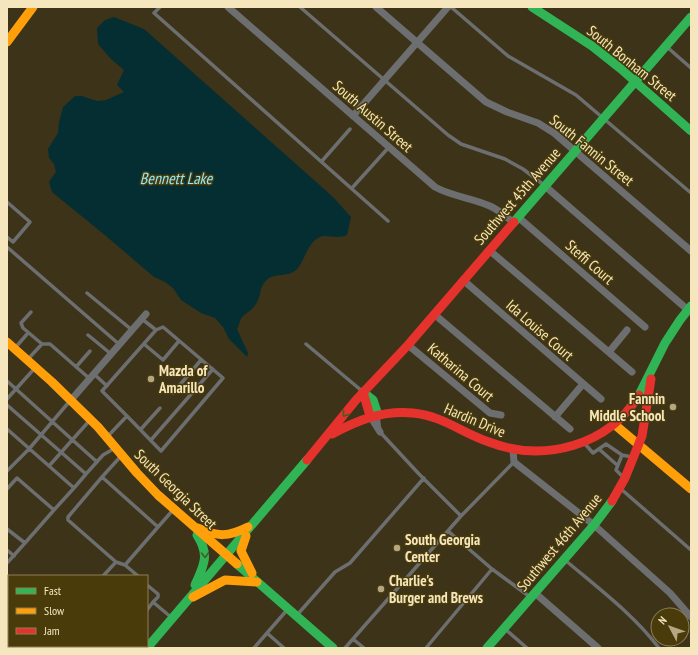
<svg xmlns="http://www.w3.org/2000/svg" width="698" height="655" font-family="'PT Sans Narrow',sans-serif">
	<style>
		.water { fill: #052e32 }
		.lines { fill: none; stroke-linecap: round; stroke-linejoin: round }
		.lane { stroke: #6d6e6f; stroke-width: 3.5 }
		.street { stroke: #6d6e6f; stroke-width: 7 }
		.fast { stroke: #30b455; stroke-width: 9 }
		.slow { stroke: #ff9f0a; stroke-width: 9 }
		.jam { stroke: #e5322d; stroke-width: 9 }
		.oneway { stroke: #425f21 }
		.poi-dot { fill: #b4a784; stroke: #4a3b0b; stroke-width: 1.5 }
		.labels { text-anchor: middle; dominant-baseline: central; stroke-width: 3; stroke-linejoin: round; paint-order: stroke }
		.street-label { font-size: 15px; fill: #f5e6be; stroke: #4a3b0b }
		.poi-label { font-size: 15px; font-weight: bold; fill: #f5e6be; stroke: #4a3b0b; text-anchor: start }
		.water-label { font-size: 16px; font-style: italic; fill: #8feafb; stroke: #4a3b0b }
	</style>
	<rect width="100%" height="100%" fill="#3c3319"/>
	<path class="water" d="M114,17l30,12 189,168 18,20 -4,18c-11,5 -21,-2 -29,3 -12,7 -14,26 -23,33 -7,5 -19,3 -26,7 -10,7 -7,15 -12,24 -3,7 -10,10 -15,15 -2,3 -3,8 -5,12l11,24 -1,4 -18,-18 -6,-12 -8,-9 -14,-5 -20,-13 -8,-12 -8,-6 -11,-5 -48,-41 -54,-44 -3,-10 7,-10 -2,-8 -5,-6 -1,-9 10,-16 1,-11 4,-15 12,-11h7l15,5 9,-1 18,-8 -7,-7 7,-15 -13,-11 -13,-15 -1,-16 8,-8z"/>
	<g class="lines">
		<path class="lane" d="M160,7l-6,6 234,208
			M300,7l148,128 13,9 44,15 18,10 21,16
			M451,7l57,49 68,39 115,98
			M667,47l24,21
			M322,161l28,-32
			M352,188l37,-41
			M7,202l23,20 -17,20 -6,-5
			M7,247l113,98
			M87,293l45,37
			M31,312l-10,11 2,5 19,16h8l40,35
			M142,319l14,11
			M88,335l23,19
			M144,344l19,16 16,-19
			M306,344l56,47
			M15,348l13,-15
			M29,358l13,-14
			M76,367l14,-16
			M94,374l13,12
			M7,381l9,8 18,-20
			M173,393l28,-33
			M7,399l9,-10 81,73
			M7,405l79,69 17,-19 12,-7
			M378,416l2,16 39,42 42,42
			M7,429l67,59 12,-14
			M141,429l19,-21
			M108,436l19,-20 -25,-25 54,-61 7,-3 60,51 -62,73 -34,-35
			M151,440l62,-71
			M585,444l8,9 13,-9 16,11
			M599,449l18,16
			M121,456l-19,21 56,50 -33,38
			M49,466l41,-46
			M7,471l22,-22 40,-47
			M102,477l-34,40v3l48,42
			M624,478l-8,-8 6,-15 10,2
			M7,489l10,-11 37,32 20,-22
			M621,489l70,61
			M158,527l15,-17
			M7,529l18,14 29,-33
			M448,531l44,38 38,28
			M7,550l7,6
			M565,560c33,28 68,54 94,88
			M7,563l18,-20
			M103,576l13,-14 9,3 13,11
			M147,585l11,9v3l-5,5 19,16
			M147,610l6,-8
			M297,615l38,-43 15,-9 74,-85
			M505,629l22,19
			M267,633l17,15
			M353,639l11,9
			M109,646l2,2
			M114,648l2,-2
			M254,648l33,-38
			M345,648l116,-132 53,-54
			M426,648l66,-79"/>
		<path class="street" d="M228,7l207,180c18,10 39,11 57,20 8,4 14,10 21,15
			M376,7l110,95 21,10 31,11 16,10 137,118
			M353,116l95,-109
			M545,186l143,124
			M518,217l127,110
			M489,250l143,122
			M463,280l138,119
			M434,314l136,115
			M408,345l82,68 11,2
			M609,352l18,-22
			M71,400l75,-86
			M370,416l10,16
			M555,417l28,-33
			M513,450l1,12 80,63 76,68 21,24
			M535,593l63,55"/>
		<path class="fast" d="M532,7l60,39 29,23 70,62
			M514,222l177,-205
			M363,392l10,8 5,15
			M639,395l26,-52 15,-23 11,-14
			M237,564l96,84
			M195,585c9,-20 15,-30 2,-50
			M147,648l160,-188
			M487,648l107,-123 18,-24"/>
		<path class="slow" d="M7,42l26,-35
			M7,342l45,40 46,45 39,46 21,22 79,69
			M614,424l77,65
			M198,528c20,9 30,9 50,-1
			M246,536l-5,15 11,22
			M193,597l32,-17 32,2"/>
		<path class="jam" d="M363,392l7,24
			M332,434c26,-14 51,-24 81,-21 30,3 49,20 76,29 55,21 119,4 150,-47
			M307,460l49,-60 52,-55 106,-123
			M612,501l13,-23 17,-42 9,-57"/>
	</g>
	<defs><path id="oneway-chevron" d="M-2-3.5L2.5 0L-2 3.5" fill="none" stroke-width="1.6" stroke-linecap="round" stroke-linejoin="round"/></defs>
	<g class="oneway">
		<use href="#oneway-chevron" transform="translate(345 414) rotate(129)"/>
		<use href="#oneway-chevron" transform="translate(205 555) rotate(89)"/>
	</g>
	<g class="poi-dot">
		<circle cx="151" cy="379" r="4"/>
		<circle cx="673" cy="407" r="4"/>
		<circle cx="397" cy="548" r="4"/>
		<circle cx="381" cy="589" r="4"/>
	</g>
	<g class="labels">
		<g class="street-label">
			<text transform="translate(632 63) rotate(39)">South Bonham Street</text>
			<text transform="translate(373 116) rotate(41)">South Austin Street</text>
			<text transform="translate(592 150) rotate(39)">South Fannin Street</text>
			<text transform="translate(517 196) rotate(-49)">Southwest 45th Avenue</text>
			<text transform="translate(590 262) rotate(41)">Steffi Court</text>
			<text transform="translate(540 330) rotate(41)">Ida Louise Court</text>
			<text transform="translate(461 372) rotate(40)">Katharina Court</text>
			<text transform="translate(475 420) rotate(23)">Hardin Drive</text>
			<text transform="translate(176 489) rotate(44)">South Georgia Street</text>
			<text transform="translate(559 542) rotate(-50)">Southwest 46th Avenue</text>
		</g>
		<g class="poi-label">
			<text x="159" y="370">Mazda of<tspan x="159" dy="17">Amarillo</tspan></text>
			<text x="665" y="398" text-anchor="end">Fannin<tspan x="665" dy="17">Middle School</tspan></text>
			<text x="405" y="539">South Georgia<tspan x="405" dy="17">Center</tspan></text>
			<text x="389" y="580">Charlie's<tspan x="389" dy="17">Burger and Brews</tspan></text>
		</g>
		<g class="water-label">
			<text x="176" y="178">Bennett Lake</text>
		</g>
	</g>
	<rect width="698" height="655" fill="none" stroke="#f5e6be" stroke-width="16"/>
	<rect x="8" y="575" width="140" height="72" fill="#4a3b0b" stroke="#8e7f53"/>
	<rect x="16" y="588" width="20" height="6" fill="#30b455" stroke="#8e7f53"/>
	<text x="44" y="595" font-size="12" fill="#f5e6be">Fast</text>
	<rect x="16" y="608" width="20" height="6" fill="#ff9f0a" stroke="#8e7f53"/>
	<text x="44" y="615" font-size="12" fill="#f5e6be">Slow</text>
	<rect x="16" y="628" width="20" height="6" fill="#e5322d" stroke="#8e7f53"/>
	<text x="44" y="635" font-size="12" fill="#f5e6be">Jam</text>
	<g transform="translate(670 627) rotate(311)"><circle r="19" fill="#4a3b0b" stroke="#8e7f53"/>
	<path d="M0-3L7 15L0 10L-7 15Z" fill="#b4a784"/>
	<text y="-6" font-size="11" font-weight="bold" text-anchor="middle" fill="#f5e6be">N</text>
	</g>
</svg>
